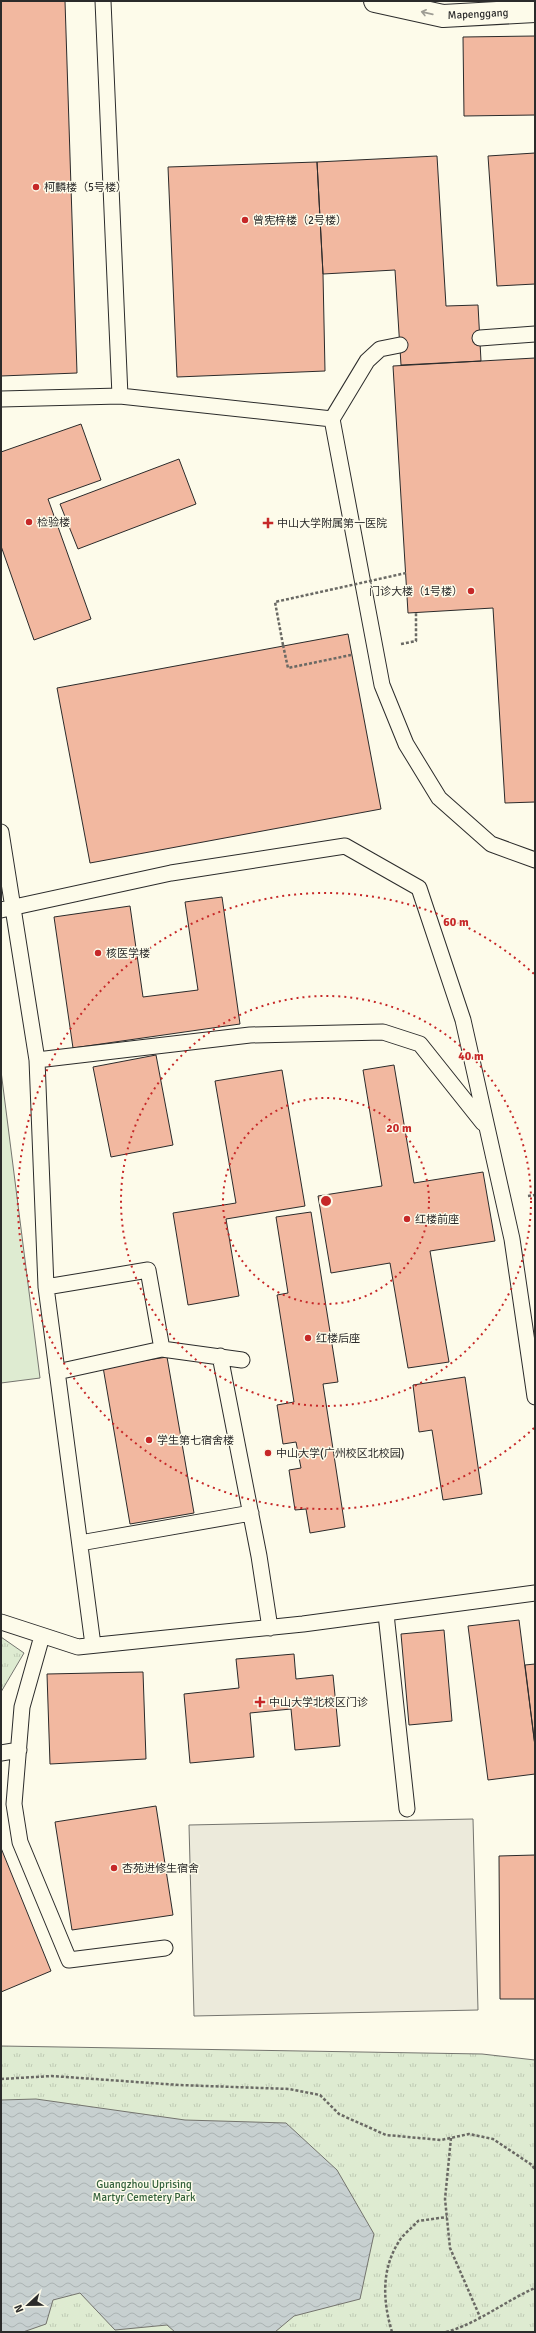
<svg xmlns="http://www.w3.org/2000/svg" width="536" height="2333" font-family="Signika,'Noto Sans SC',sans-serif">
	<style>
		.green { fill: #deebd1; stroke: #74746e }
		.park { fill: url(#park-tufts); stroke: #74746e }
		.parking { fill: #eceadb; stroke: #74746e }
		.water { fill: url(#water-waves); stroke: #74746e }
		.building { fill: #f2b8a0; stroke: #2b2b2b }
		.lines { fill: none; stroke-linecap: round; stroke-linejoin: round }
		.service-casing { stroke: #2b2b2b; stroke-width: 17 }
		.minor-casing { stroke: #2b2b2b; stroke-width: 24 }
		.path { stroke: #6a6964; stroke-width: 2.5; stroke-dasharray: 3 2; stroke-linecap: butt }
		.service { stroke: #fdfbea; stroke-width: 15 }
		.minor { stroke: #fdfbea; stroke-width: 22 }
		.path-bridge { stroke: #6a6964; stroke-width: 2.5; stroke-dasharray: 3 2; stroke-linecap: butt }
		.oneway { stroke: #9e9d94 }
		.ring { fill: none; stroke: #c62828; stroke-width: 2; stroke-dasharray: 2 4 }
		.poi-dot { fill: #c62828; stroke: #fdfbea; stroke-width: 1.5 }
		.labels { text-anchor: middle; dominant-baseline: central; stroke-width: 3; stroke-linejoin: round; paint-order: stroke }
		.street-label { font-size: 11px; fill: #2b2b2b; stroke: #fdfbea }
		.poi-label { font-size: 11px; fill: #2b2b2b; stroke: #fdfbea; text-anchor: start }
		.park-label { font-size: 11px; fill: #34623c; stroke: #fdfbea }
		.centre { fill: #c62828; stroke: #fdfbea; stroke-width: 2 }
		.ring-label { font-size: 12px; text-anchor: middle; font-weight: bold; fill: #c62828; stroke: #fdfbea; stroke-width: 3; stroke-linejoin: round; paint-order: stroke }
	</style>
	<defs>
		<pattern id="park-tufts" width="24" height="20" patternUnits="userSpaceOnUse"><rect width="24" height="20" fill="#deebd1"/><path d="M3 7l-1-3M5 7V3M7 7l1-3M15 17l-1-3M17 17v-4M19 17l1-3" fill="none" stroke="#bfcab4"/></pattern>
		<pattern id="water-waves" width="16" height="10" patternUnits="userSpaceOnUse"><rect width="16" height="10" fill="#c7d0d0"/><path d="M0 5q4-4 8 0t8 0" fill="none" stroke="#abb3b3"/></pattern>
	</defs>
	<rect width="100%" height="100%" fill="#fdfbea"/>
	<path class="green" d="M1,1071l39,307 -39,5z"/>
	<path class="park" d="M1,1637l23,16 -23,39z
		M1,2046l481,8 53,6v272h-534z"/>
	<path class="parking" d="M473,1819l5,191 -284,6 -5,-191z"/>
	<path class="water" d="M36,2099l149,21 101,3 51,47 37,64 -14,65 -66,17 -19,16h-100l-8,-7 -52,5 -35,-37 -27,7 -7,24 -23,8h-22v-232z"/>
	<path class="building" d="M1,1h64l12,372 -76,3z
		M535,36v79l-71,1 -1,-79z
		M535,153v131l-38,2 -9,-130z
		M437,156l9,150 32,-1 3,56 -80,4 -6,-95 -72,4 -6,-112z
		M317,162l6,112 2,97 -148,6 -9,-210z
		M535,358v444l-30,1 -12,-195 -85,5 -15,-247z
		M81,424l20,56 -53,19 43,120 -57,21 -33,-94v-94z
		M179,459l17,45 -118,45 -18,-45z
		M348,634l33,175 -291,54 -33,-175z
		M222,897l18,127 -167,24 -19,-131 76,-11 13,91 55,-7 -13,-88z
		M156,1055l17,90 -62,12 -18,-90z
		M394,1065l20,118 69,-11 12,69 -65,10 19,111 -41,6 -18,-105 -59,10 -13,-77 64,-10 -19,-116z
		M282,1070l23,136 -79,13 13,77 -51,9 -15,-92 63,-10 -21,-122z
		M311,1212l27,170 -15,2 22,143 -35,6 -4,-24 -11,1 -6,-40 12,-2 -5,-26 -13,2 -6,-39 17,-3 -17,-107 11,-2 -12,-76z
		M167,1357l27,156 -64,11 -27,-157z
		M465,1377l17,117 -39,6 -11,-70 -13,2 -6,-47z
		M519,1620l16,126v28l-47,6 -20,-154z
		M444,1630l8,91 -43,4 -8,-91z
		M294,1654l2,25 37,-4 7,71 -45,4 -4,-41 -41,4 4,44 -64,6 -6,-69 55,-6 -3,-29z
		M535,1664v82l-10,-81z
		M143,1672l3,87 -96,5 -3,-90z
		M156,1806l17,109 -101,15 -17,-108z
		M1,1848l50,123 -50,21z
		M535,1855v144h-35l-1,-143z"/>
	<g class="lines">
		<g class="service-casing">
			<path id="service" d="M103,1l17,395
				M480,338l55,-4
				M1,399l119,-3 212,23 35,-58 13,-12 20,-4
				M332,419l50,266 24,59 33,54 52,46 44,16
				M1,832l36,228 9,227 47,358
				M1,910l170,-37 174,-27 74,42 44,132 49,219 23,158
				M37,1060l213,-25 133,-3 37,12 63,79
				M46,1287l102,-17 14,79 80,11
				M220,1356l39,200 11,72
				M57,1372l105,-23
				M80,1543l171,-30
				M386,1614l21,195
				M1,1622l77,25 225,-23 232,-31
				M42,1636l-20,71 -8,97 6,38 49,118 96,-12
				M1,1753l18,-3"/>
		</g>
		<g class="minor-casing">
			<path id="minor" d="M375,1l68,15 92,-5"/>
		</g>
		<path class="path" d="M401,644l15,-3v-28
			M283,645l5,23 63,-13
			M528,1196l7,-1
			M1,2079l51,-3 127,9 110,4 31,6 19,19 47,21 55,5 28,-6 24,5 39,26 3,5
			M451,2138l-6,61 5,49 30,69
			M392,2332c-9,-30 -11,-61 6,-89 4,-8 14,-15 20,-22l29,-4
			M446,2332c31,-8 59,-31 89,-44"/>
		<use href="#service" class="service"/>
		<use href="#minor" class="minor"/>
		<path class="path-bridge" d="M283,645l-8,-43 131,-29"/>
	</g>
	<defs><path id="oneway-shaft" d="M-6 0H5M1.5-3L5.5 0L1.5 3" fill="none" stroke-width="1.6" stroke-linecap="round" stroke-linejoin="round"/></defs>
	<use class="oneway" href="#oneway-shaft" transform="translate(427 13) rotate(-167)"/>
	<g class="ring">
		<circle cx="326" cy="1201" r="103"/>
		<circle cx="326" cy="1201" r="205"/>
		<path d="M534 1428A308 308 0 1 1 534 974"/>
	</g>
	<g class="poi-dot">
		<circle cx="36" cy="187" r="4"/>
		<circle cx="245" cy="220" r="4"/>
		<circle cx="29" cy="522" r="4"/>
		<path d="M266 517h4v4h4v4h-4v4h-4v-4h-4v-4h4z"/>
		<circle cx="471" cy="591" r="4"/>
		<circle cx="98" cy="953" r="4"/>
		<circle cx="407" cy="1219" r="4"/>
		<circle cx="308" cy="1338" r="4"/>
		<circle cx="149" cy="1440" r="4"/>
		<circle cx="268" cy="1453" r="4"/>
		<path d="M258 1696h4v4h4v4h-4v4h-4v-4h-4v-4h4z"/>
		<circle cx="114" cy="1868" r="4"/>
	</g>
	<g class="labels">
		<g class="street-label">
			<text transform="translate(478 14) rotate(-3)">Mapenggang</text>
		</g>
		<g class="poi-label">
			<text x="44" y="187">柯麟楼（5号楼）</text>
			<text x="253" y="220">曾宪梓楼（2号楼）</text>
			<text x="37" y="522">检验楼</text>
			<text x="277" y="523">中山大学附属第一医院</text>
			<text x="463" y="591" text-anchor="end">门诊大楼（1号楼）</text>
			<text x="106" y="953">核医学楼</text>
			<text x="415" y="1219">红楼前座</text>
			<text x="316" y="1338">红楼后座</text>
			<text x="157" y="1440">学生第七宿舍楼</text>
			<text x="276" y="1453">中山大学(广州校区北校园)</text>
			<text x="269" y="1702">中山大学北校区门诊</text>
			<text x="122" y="1868">杏苑进修生宿舍</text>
		</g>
		<g class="park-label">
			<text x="144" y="2184">Guangzhou Uprising<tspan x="144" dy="13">Martyr Cemetery Park</tspan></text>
		</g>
	</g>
	<circle cx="326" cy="1201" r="6" class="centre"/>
	<g class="ring-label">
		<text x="456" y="926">60 m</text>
		<text x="471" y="1060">40 m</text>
		<text x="399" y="1132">20 m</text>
	</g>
	<rect width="536" height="2333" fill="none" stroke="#2b2b2b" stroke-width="4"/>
	<g transform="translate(28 2305) rotate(248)" stroke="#fdfbea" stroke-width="3" paint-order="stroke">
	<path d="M0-3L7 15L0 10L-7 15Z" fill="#2b2b2b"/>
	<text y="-6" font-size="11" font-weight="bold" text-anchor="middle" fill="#2b2b2b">N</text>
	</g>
</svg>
